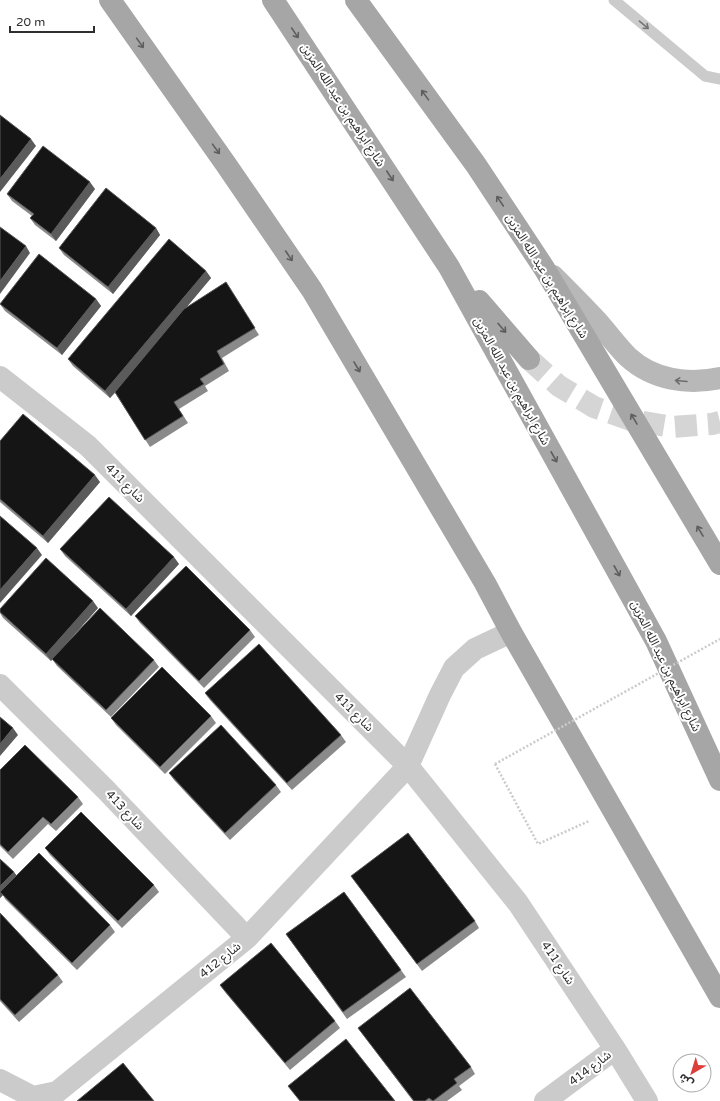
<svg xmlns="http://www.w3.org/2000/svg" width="720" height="1101" font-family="'Varela Round','Noto Sans Arabic',sans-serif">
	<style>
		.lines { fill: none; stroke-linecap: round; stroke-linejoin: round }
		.primary-tunnel { stroke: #d5d5d5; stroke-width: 22; stroke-dasharray: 22 11; stroke-linecap: butt }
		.path { stroke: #cbcbcb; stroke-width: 2.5; stroke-dasharray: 2 2; stroke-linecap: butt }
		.lane { stroke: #cbcbcb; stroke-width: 11 }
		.street { stroke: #cbcbcb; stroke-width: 22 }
		.secondary { stroke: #b8b8b8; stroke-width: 22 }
		.primary { stroke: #a6a6a6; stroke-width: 22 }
		.path-bridge { stroke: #cbcbcb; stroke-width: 2.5; stroke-dasharray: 2 2; stroke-linecap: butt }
		.wall { fill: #8a8a8a }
		.shaded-wall { fill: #5b5b5b }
		.building { fill: #151515; stroke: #5b5b5b }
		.oneway { stroke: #757575 }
		.oneway2 { stroke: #5e5e5e }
		.oneway3 { stroke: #6c6c6c }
		.labels { text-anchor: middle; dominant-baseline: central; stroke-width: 4; stroke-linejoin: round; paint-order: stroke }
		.street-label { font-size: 12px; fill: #2e2e2e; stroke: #fff }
	</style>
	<rect width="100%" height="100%" fill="#fff"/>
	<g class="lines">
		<path class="primary-tunnel" d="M529,359l30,27 35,21 37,13 41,7 40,-3 8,-2"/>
		<path class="path" d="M495,764l43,80 51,-23"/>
		<path class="lane" d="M614,0l91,76 15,3"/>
		<path class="street" d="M0,377l88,69 320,320 110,137 97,146 32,52
			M0,685l106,105 141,148
			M0,1080l33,17 24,-5 190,-154 161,-172 32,-71 14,-27 21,-19 36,-17
			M545,1101l70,-52"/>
		<path class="secondary" d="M553,276c14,14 29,29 43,44 11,12 20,25 32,37 25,23 60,28 92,21"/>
		<path class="primary" d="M110,0l115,163 87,127 173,293 26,49 209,365
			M273,0l176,267 207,374 64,139
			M356,0l120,165 68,103 176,296
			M479,301l50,58"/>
		<path class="path-bridge" d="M495,764l225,-125"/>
	</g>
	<path class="wall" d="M95,189l-39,52 -21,-16 -5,-7 2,-2 -20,-15 -5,-7z
		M156,228l4,7 -47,59 -49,-39 -5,-7z
		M206,271l5,7 -25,30 40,-26 33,53 -37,23 7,13 -24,15 3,5 -29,18 9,14 -38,24 -35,-54 -5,5 -37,-32 -5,-7z
		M96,299l5,7 -39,49 -57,-44 -5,-7z
		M0,441l100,41 -52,61 -48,-41z
		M60,549l119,15 -48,52 -66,-60z
		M98,608l-41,46 97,6 5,7 -48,50 -54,-51 -5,-7 -1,2 -48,-43 -3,-5v-4z
		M135,616l115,14 5,7 -51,51 -64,-65z
		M205,693l136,42 5,7 -54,48 -82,-90z
		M211,716l5,7 -51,51 -49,-49 -5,-7z
		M0,770l78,27 5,7 -27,27 -8,-7 -35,35 -13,-13z
		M169,773l107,12 5,7 -51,48 -56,-60z
		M45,848l109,37 5,7 -37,36 -72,-73z
		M0,859l14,13 2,3 94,50 5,7 -38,38 -72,-71 -2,-4 -3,3z
		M351,876l124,45 4,7 -57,43z
		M344,892l62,85 -59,42 -61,-85z
		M0,913l58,62 5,7 -44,40 -19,-21z
		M220,985l115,36 5,7 -50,42 -65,-78z
		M358,1028l113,39 4,7 -16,12 3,4 -15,11h-34z"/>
	<path class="shaded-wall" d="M31,139l5,7 -36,46v-13z
		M90,182l5,7 -39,52 -5,-7z
		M156,228l4,7 -47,59 -5,-7z
		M26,246l4,7 -30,41v-13z
		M206,271l5,7 -101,120 -5,-7z
		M96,299l5,7 -39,49 -5,-7z
		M95,475l5,7 -52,61 -5,-7z
		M37,548l5,7 -42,48v-13z
		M174,557l5,7 -48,52 -5,-7z
		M93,601l5,7 -47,53 -5,-7z
		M13,728l5,7 -18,21v-12z
		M14,872l5,7 -19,13 3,3 -3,3v-12z"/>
	<path class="building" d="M0,115l31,24 -31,40z
		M43,146l47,36 -39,52 -21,-16 4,-4 -27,-20z
		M106,188l50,40 -48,59 -49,-39z
		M0,227l26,19 -26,35z
		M169,239l37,32 -101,120 -37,-32z
		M39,254l57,45 -39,49 -57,-44z
		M226,282l29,46 -38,23 7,13 -24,15 4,5 -30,18 9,14 -38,24 -30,-48 69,-83z
		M23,414l72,61 -52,61 -43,-37v-58z
		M109,497l65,60 -48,52 -66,-60z
		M0,516l37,32 -37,42z
		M46,558l47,43 -47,53 -46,-42v-3z
		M186,566l64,64 -51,51 -64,-65z
		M100,608l54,52 -48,50 -54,-51z
		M259,644l82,91 -54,48 -82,-90z
		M162,667l49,49 -51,51 -49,-49z
		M0,717l13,11 -13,16z
		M221,725l55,60 -51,48 -56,-60z
		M25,745l53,52 -27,27 -8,-7 -35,35 -8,-8v-74z
		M81,812l73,73 -36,36 -73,-73z
		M408,833l67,88 -58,43 -66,-88z
		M39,853l71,72 -38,38 -72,-71z
		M0,859l14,13 -14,14z
		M344,892l57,78 -58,42 -57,-78z
		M0,913l58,62 -43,40 -15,-16z
		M271,943l64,78 -50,42 -65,-78z
		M410,988l61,79 -17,12 3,4 -24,18 -4,-3 -4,3h-11l-56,-73z
		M346,1039l49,62h-95l-12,-15z
		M123,1063l31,38h-77z"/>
	<defs><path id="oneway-shaft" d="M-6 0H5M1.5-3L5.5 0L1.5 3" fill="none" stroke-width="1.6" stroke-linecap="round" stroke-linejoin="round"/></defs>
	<use class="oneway" href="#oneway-shaft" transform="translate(644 25) rotate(40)"/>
	<g class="oneway2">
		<use href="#oneway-shaft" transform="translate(295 33) rotate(56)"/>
		<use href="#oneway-shaft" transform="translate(140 43) rotate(55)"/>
		<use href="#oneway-shaft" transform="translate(425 95) rotate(-126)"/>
		<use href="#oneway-shaft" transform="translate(216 149) rotate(54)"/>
		<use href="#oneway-shaft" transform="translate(390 176) rotate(57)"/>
		<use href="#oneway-shaft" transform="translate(500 201) rotate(-124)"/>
		<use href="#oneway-shaft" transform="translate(289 256) rotate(56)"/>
		<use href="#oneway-shaft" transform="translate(502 328) rotate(49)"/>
		<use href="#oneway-shaft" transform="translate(357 367) rotate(59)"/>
		<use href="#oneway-shaft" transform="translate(634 419) rotate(-121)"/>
		<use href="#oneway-shaft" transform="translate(554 457) rotate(61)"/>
		<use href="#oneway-shaft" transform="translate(700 531) rotate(-121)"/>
		<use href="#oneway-shaft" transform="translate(617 571) rotate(61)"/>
	</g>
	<use class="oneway3" href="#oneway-shaft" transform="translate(681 381) rotate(-175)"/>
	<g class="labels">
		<g class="street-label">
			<text transform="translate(343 105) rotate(57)">شارع ابراهيم بن عبد الله المزين</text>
			<text transform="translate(547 276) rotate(58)">شارع إبراهيم بن عبد الله المزين</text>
			<text transform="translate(512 381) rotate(61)">شارع ابراهيم بن عبد الله المزين</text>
			<text transform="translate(125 483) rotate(45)">شارع 411</text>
			<text transform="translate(666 666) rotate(64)">شارع ابراهيم بن عبد الله المزين</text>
			<text transform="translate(354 712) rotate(45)">شارع 411</text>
			<text transform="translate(125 810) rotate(47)">شارع 413</text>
			<text transform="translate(220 960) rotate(-39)">شارع 412</text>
			<text transform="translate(558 963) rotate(56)">شارع 411</text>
			<text transform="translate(590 1068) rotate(-37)">شارع 414</text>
		</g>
	</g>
	<g transform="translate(692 1073) rotate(218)"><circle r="19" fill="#ffffff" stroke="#ababab"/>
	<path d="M0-3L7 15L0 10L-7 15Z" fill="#dd3e39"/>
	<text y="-6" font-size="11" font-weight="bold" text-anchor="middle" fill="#2e2e2e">ش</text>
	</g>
	<path d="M10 26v6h84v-6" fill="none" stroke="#2e2e2e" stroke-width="2"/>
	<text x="16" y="26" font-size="12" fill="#2e2e2e" stroke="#ffffff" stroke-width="3" paint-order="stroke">20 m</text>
</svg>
